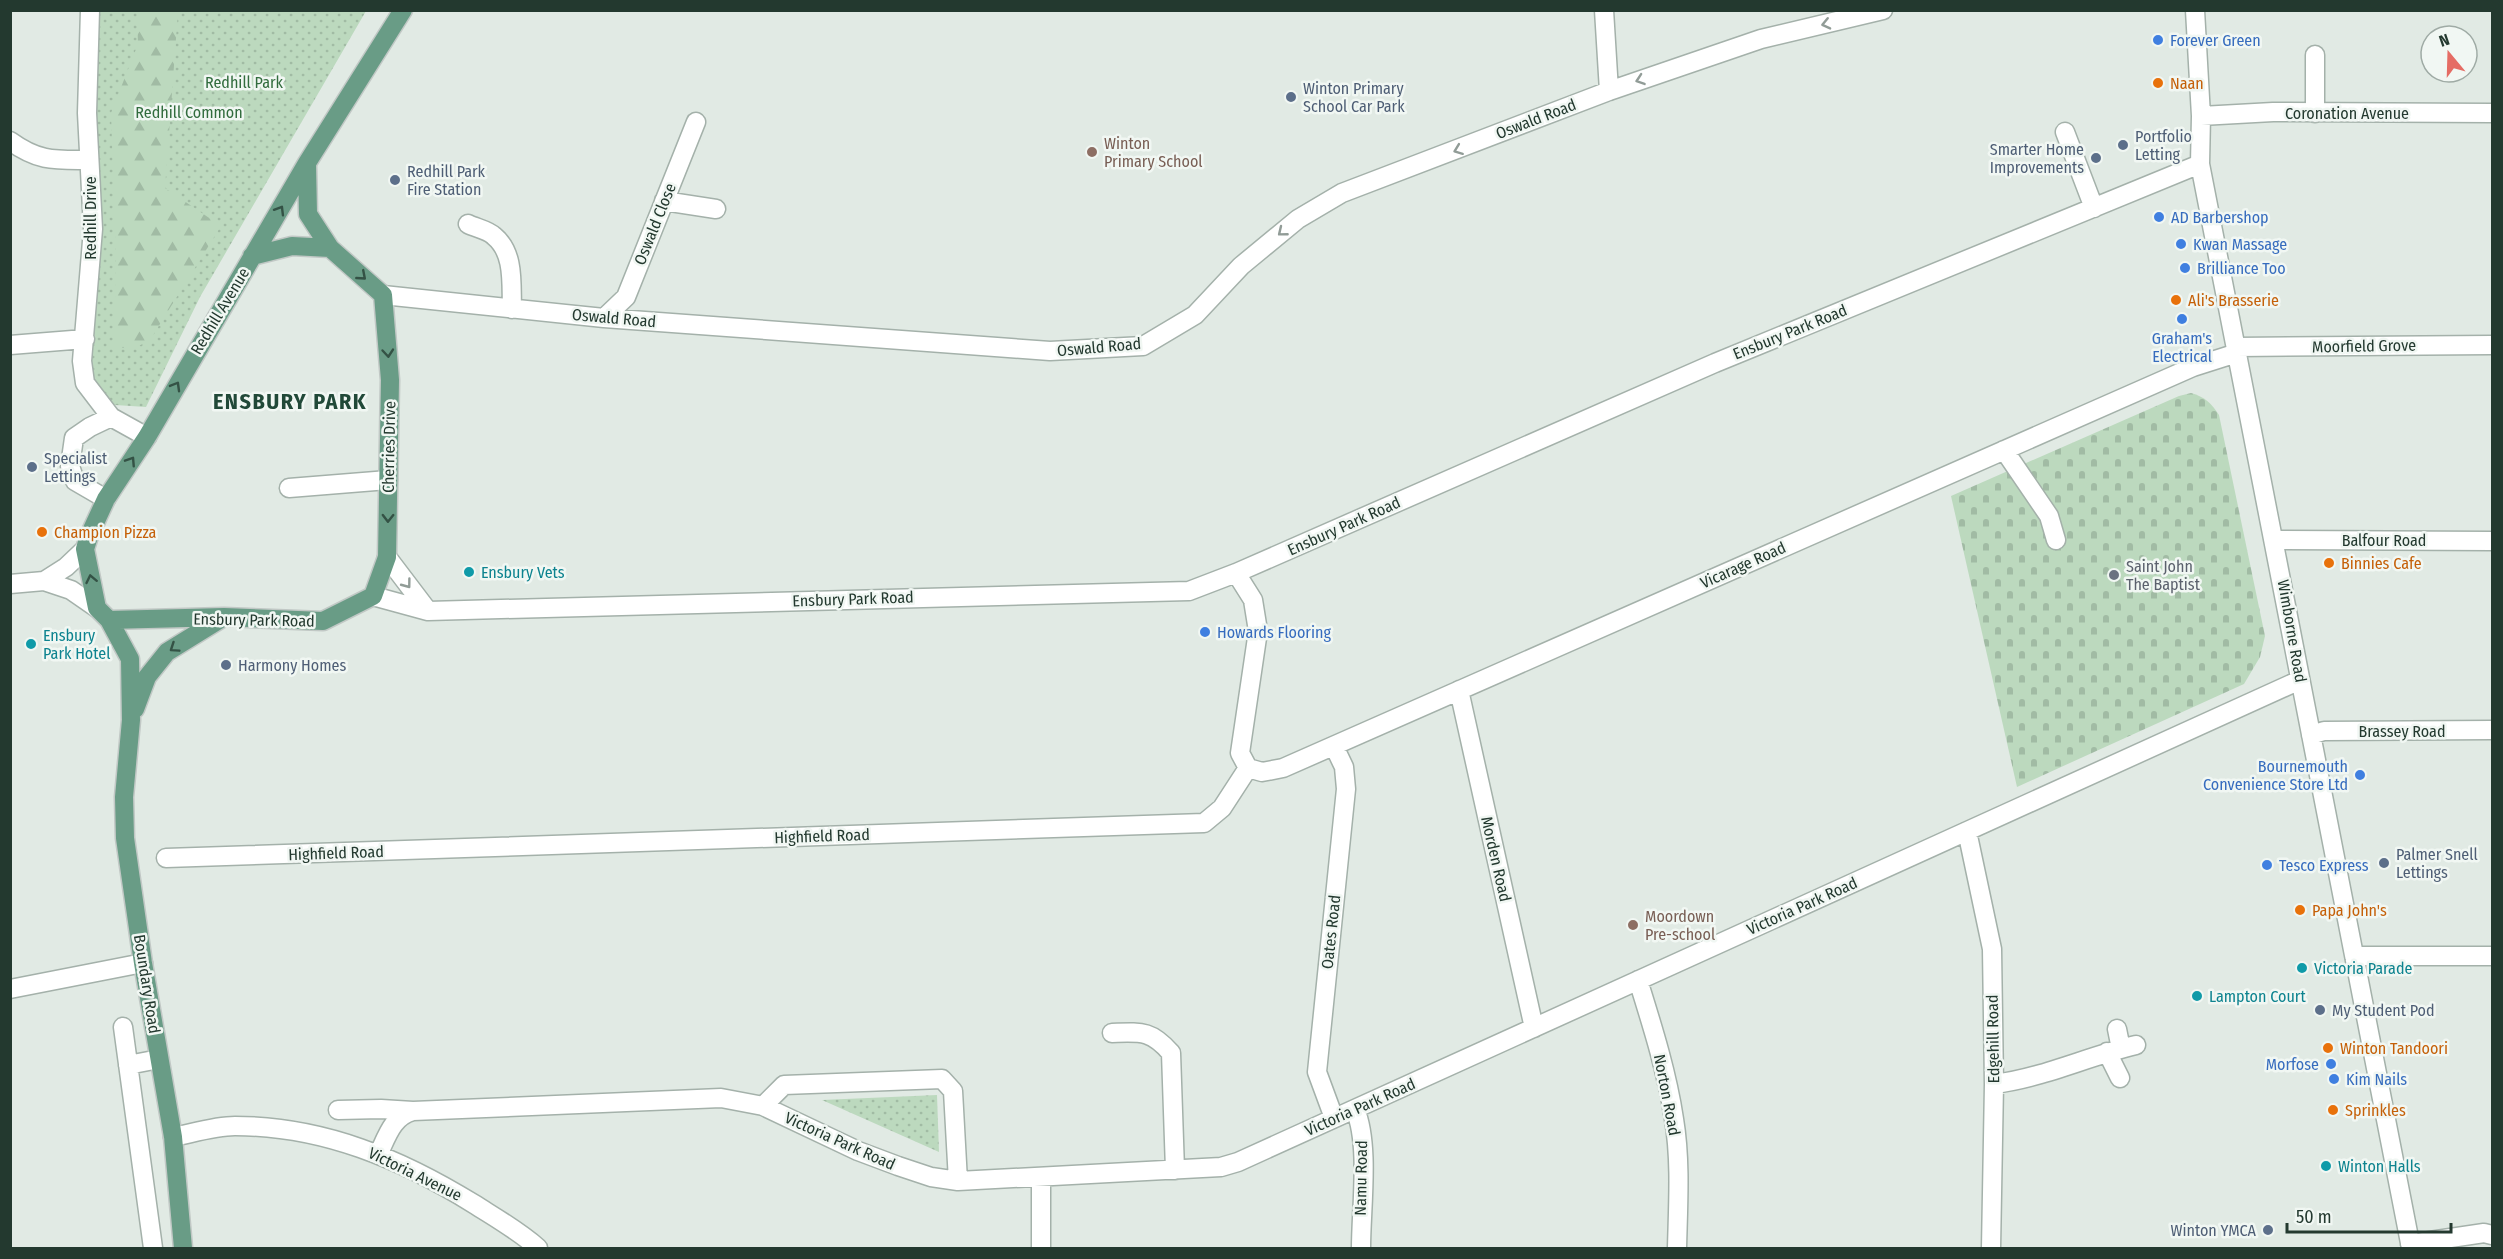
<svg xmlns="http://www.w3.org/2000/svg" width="2503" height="1259" font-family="'Fira Sans Condensed',sans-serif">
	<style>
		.grass { fill: url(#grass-dots) }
		.forest { fill: url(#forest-firs) }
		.cemetery { fill: url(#cemetery-stones) }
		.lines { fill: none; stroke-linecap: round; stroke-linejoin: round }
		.minor-casing { stroke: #a4b1aa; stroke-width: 21 }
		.major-casing { stroke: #c1c8c5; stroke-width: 21 }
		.minor { stroke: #fff; stroke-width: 18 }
		.major { stroke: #699c86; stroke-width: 18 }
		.oneway { stroke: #919c97 }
		.oneway2 { stroke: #345245 }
		.shop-dot { fill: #3f7fe0; stroke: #f1f7f3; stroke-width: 2 }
		.food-dot { fill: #e8710a; stroke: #f1f7f3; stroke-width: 2 }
		.service-dot { fill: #5c6f8a; stroke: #f1f7f3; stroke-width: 2 }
		.education-dot { fill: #8d6e63; stroke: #f1f7f3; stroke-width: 2 }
		.culture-dot { fill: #0f9aa8; stroke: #f1f7f3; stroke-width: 2 }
		.worship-dot { fill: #6b7280; stroke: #f1f7f3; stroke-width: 2 }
		.labels { text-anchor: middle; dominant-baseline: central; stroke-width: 5; stroke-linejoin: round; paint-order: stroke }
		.shop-label { font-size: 16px; fill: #366cbe; stroke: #f1f7f3; text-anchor: start }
		.park-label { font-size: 16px; fill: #316c3d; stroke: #f1f7f3 }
		.food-label { font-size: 16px; fill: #c56008; stroke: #f1f7f3; text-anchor: start }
		.service-label { font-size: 16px; fill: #4e5e75; stroke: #f1f7f3; text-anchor: start }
		.street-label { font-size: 16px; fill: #23392f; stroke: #f1f7f3 }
		.education-label { font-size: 16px; fill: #785e54; stroke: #f1f7f3; text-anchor: start }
		.worship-label { font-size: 16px; fill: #5b616d; stroke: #f1f7f3; text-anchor: start }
		.culture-label { font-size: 16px; fill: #0d838f; stroke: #f1f7f3; text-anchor: start }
		.district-label { font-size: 22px; font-weight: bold; letter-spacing: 1.5px; fill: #214938; stroke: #f1f7f3 }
	</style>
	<defs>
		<pattern id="grass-dots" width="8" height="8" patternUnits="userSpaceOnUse" patternTransform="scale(1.5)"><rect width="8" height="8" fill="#bcd9be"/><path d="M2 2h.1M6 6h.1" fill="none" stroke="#a1bba4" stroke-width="1.8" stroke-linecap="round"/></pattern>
		<pattern id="forest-firs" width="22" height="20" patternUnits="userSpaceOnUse" patternTransform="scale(1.5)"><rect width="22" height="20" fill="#bcd9be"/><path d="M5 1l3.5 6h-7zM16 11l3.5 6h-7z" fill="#a1bba4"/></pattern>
		<pattern id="cemetery-stones" width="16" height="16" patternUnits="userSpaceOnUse" patternTransform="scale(1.5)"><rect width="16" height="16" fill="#bcd9be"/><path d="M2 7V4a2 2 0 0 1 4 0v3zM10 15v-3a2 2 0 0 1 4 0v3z" fill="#a1bba4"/></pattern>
	</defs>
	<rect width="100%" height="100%" fill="#e1eae4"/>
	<path class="grass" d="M90,11h276l-166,286 -54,110 -31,-2 -30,-22z
		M937,1095l2,57 -117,-52z"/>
	<path class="forest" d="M137,11h41l-13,177 56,38 -71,114 -17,9 -19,-2 2,-90 -5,-144 27,-69z"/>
	<path class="cemetery" d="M2191,393c14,4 20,10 28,22l46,221 -5,21 -16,27 -227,103 -66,-291 228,-100z"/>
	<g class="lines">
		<g class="minor-casing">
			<path id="minor" d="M90,10l-3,103 6,116 -11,132 3,22 26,34 36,20
				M1604,10l5,81
				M2195,10l6,106 -1,48 211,1084
				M2315,55v58
				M2201,116l72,-4 219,1
				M2065,132l29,76
				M10,141c29,21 45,19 79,19
				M664,201l52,8
				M468,224c8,4 20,6 26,12 21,17 17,48 18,73
				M383,295l221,23 446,33 93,-5 52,-31 46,-49 57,-47 44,-26 267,-102 152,-52 122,-29
				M604,318l22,-21 70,-175
				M10,345l75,-6
				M2236,347l256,-2
				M2004,450l45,66 7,24
				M289,488l99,-8
				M106,499l-31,-18 -5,-15 4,-28 16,-11 21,-10
				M2275,540l217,1
				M387,557l41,54
				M44,581l27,9 26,18
				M10,584l34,-3 22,-14 19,-18
				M373,596l55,15 761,-20 47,-18 479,-210 485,-199
				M1459,690l75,338
				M2311,735l13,-4 168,-1
				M1248,768l14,4 21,-4 910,-401 44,-14
				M1967,831l25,118 2,135 -3,164
				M166,858l1038,-35 18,-15 26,-40 -8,-15 18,-122 -5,-31 -17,-27
				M2354,956h138
				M1638,980c14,45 29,92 36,139 7,42 4,87 3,129
				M10,989l133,-26
				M123,1027l30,221
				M2117,1029l4,20
				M1112,1033c29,-1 39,-3 59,20l4,117
				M2107,1052l13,26
				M128,1065l31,-6
				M1994,1084c49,-6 94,-28 142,-39
				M763,1106l21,-21 158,-6 11,12 5,90
				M1355,1109c15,36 6,99 6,139
				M338,1110l43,-1 32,2
				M1334,1118l-17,-46 29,-283 -2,-22 -10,-21
				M173,1137c20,-4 42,-11 62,-11 88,0 166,33 239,78 22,14 45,27 64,44
				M379,1153c8,-17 14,-37 34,-42l308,-13 42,8 95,45 40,15 33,11 27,4 263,-14 17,-5 1062,-482
				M2410,1244l74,-11 8,2
				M1041,1248v-71"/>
		</g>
		<g class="major-casing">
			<path id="major" d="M307,165l1,49 22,34
				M109,620l115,-3 99,4 50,-25 14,-39 3,-177 -7,-85 -53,-47 -38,-2 -40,10
				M135,709l12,-32 20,-25 55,-34
				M183,1248l-10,-111 -30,-174 -18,-125 -1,-41 7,-77 -1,-61 -21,-39 -12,-12 -12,-59 4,-13 17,-37 41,-62 160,-274 96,-153"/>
		</g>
		<use href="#minor" class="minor"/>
		<use href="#major" class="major"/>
	</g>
	<defs><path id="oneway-chevron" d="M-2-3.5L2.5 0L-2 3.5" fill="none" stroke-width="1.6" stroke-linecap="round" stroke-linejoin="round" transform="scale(1.5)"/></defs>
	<g class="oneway">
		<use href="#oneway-chevron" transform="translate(1826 24) rotate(167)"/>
		<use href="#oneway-chevron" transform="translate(1640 80) rotate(161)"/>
		<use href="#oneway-chevron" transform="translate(1458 150) rotate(159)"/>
		<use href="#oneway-chevron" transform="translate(1282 232) rotate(141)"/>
		<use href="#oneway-chevron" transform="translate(407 584) rotate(53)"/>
	</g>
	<g class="oneway2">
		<use href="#oneway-chevron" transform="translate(280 210) rotate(-59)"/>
		<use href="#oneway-chevron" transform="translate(362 276) rotate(41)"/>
		<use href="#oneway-chevron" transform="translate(388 353) rotate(85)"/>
		<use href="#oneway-chevron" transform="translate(176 386) rotate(-60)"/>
		<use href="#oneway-chevron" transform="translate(131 461) rotate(-57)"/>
		<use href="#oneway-chevron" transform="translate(388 518) rotate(91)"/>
		<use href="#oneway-chevron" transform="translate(91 579) rotate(-102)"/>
		<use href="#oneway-chevron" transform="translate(174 648) rotate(146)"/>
	</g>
	<g class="shop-dot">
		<circle cx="2158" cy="40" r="6"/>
		<circle cx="2159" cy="217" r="6"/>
		<circle cx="2181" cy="244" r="6"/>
		<circle cx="2185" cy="268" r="6"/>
		<circle cx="2182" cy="319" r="6"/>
		<circle cx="1205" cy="632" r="6"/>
		<circle cx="2360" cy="775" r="6"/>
		<circle cx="2267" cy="865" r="6"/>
		<circle cx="2331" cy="1064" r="6"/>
		<circle cx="2334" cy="1079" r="6"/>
	</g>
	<g class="food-dot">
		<circle cx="2158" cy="83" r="6"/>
		<circle cx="2176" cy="300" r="6"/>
		<circle cx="42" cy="532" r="6"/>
		<circle cx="2329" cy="563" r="6"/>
		<circle cx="2300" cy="910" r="6"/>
		<circle cx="2328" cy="1048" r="6"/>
		<circle cx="2333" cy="1110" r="6"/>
	</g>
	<g class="service-dot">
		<circle cx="1291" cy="97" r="6"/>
		<circle cx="2123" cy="145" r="6"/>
		<circle cx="2096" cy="158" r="6"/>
		<circle cx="395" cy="180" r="6"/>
		<circle cx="32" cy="467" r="6"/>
		<circle cx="226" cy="665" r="6"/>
		<circle cx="2384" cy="863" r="6"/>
		<circle cx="2320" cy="1010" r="6"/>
		<circle cx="2268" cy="1230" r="6"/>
	</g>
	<g class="education-dot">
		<circle cx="1092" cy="152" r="6"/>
		<circle cx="1633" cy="925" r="6"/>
	</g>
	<g class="culture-dot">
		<circle cx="469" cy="572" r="6"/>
		<circle cx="31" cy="644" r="6"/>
		<circle cx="2302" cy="968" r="6"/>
		<circle cx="2197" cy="996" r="6"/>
		<circle cx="2326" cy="1166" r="6"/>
	</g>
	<circle class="worship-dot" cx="2114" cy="575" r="6"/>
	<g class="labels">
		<g class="shop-label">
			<text x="2170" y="40">Forever Green</text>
			<text x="2171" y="217">AD Barbershop</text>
			<text x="2193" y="244">Kwan Massage</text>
			<text x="2197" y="268">Brilliance Too</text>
			<text x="2182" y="338" text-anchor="middle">Graham's<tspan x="2182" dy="18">Electrical</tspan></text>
			<text x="1217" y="632">Howards Flooring</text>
			<text x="2348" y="766" text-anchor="end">Bournemouth<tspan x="2348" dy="18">Convenience Store Ltd</tspan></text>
			<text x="2279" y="865">Tesco Express</text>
			<text x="2319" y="1064" text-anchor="end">Morfose</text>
			<text x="2346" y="1079">Kim Nails</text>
		</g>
		<g class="park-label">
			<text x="244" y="82">Redhill Park</text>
			<text x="189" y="112">Redhill Common</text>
		</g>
		<g class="food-label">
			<text x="2170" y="83">Naan</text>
			<text x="2188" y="300">Ali's Brasserie</text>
			<text x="54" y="532">Champion Pizza</text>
			<text x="2341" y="563">Binnies Cafe</text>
			<text x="2312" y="910">Papa John's</text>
			<text x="2340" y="1048">Winton Tandoori</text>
			<text x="2345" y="1110">Sprinkles</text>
		</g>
		<g class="service-label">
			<text x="1303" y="88">Winton Primary<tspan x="1303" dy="18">School Car Park</tspan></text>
			<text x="2135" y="136">Portfolio<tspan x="2135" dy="18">Letting</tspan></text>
			<text x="2084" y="149" text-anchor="end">Smarter Home<tspan x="2084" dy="18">Improvements</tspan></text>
			<text x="407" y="171">Redhill Park<tspan x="407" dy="18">Fire Station</tspan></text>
			<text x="44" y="458">Specialist<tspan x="44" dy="18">Lettings</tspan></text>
			<text x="238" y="665">Harmony Homes</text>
			<text x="2396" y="854">Palmer Snell<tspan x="2396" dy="18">Lettings</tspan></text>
			<text x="2332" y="1010">My Student Pod</text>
			<text x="2256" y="1230" text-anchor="end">Winton YMCA</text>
		</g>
		<g class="street-label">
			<text x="2347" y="113">Coronation Avenue</text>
			<text transform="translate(1536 119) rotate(-21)">Oswald Road</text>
			<text transform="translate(90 218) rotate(-90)">Redhill Drive</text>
			<text transform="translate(655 224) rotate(-68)">Oswald Close</text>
			<text transform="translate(220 311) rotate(-59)">Redhill Avenue</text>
			<text transform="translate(614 318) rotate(5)">Oswald Road</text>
			<text transform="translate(1790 332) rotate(-22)">Ensbury Park Road</text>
			<text transform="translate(2364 346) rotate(-1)">Moorfield Grove</text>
			<text transform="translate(1099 347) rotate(-5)">Oswald Road</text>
			<text transform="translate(389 447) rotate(-89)">Cherries Drive</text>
			<text transform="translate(1344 526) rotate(-24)">Ensbury Park Road</text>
			<text x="2384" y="540">Balfour Road</text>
			<text transform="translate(1743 565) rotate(-24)">Vicarage Road</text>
			<text transform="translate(853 599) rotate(-2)">Ensbury Park Road</text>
			<text transform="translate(254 620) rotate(1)">Ensbury Park Road</text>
			<text transform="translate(2292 631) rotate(80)">Wimborne Road</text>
			<text x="2402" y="731">Brassey Road</text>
			<text transform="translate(822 836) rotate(-2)">Highfield Road</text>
			<text transform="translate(336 853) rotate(-2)">Highfield Road</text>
			<text transform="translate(1496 859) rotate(77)">Morden Road</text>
			<text transform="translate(1802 906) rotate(-24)">Victoria Park Road</text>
			<text transform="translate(1331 932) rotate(-84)">Oates Road</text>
			<text transform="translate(147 984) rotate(81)">Boundary Road</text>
			<text transform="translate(1993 1039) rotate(-91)">Edgehill Road</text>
			<text transform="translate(1667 1095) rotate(79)">Norton Road</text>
			<text transform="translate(1360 1107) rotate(-24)">Victoria Park Road</text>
			<text transform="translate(840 1141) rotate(24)">Victoria Park Road</text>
			<text transform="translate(415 1174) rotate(26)">Victoria Avenue</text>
			<text transform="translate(1361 1178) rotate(-89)">Namu Road</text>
		</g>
		<g class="education-label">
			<text x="1104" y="143">Winton<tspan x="1104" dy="18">Primary School</tspan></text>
			<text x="1645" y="916">Moordown<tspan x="1645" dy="18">Pre-school</tspan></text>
		</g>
		<g class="worship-label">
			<text x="2126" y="566">Saint John<tspan x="2126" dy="18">The Baptist</tspan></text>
		</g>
		<g class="culture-label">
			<text x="481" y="572">Ensbury Vets</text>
			<text x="43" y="635">Ensbury<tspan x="43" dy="18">Park Hotel</tspan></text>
			<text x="2314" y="968">Victoria Parade</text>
			<text x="2209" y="996">Lampton Court</text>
			<text x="2338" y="1166">Winton Halls</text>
		</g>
		<g class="district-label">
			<text x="290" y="401">ENSBURY PARK</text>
		</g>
	</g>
	<rect width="2503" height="1259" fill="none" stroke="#23392f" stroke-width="24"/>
	<g transform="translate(2449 54) rotate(341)"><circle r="28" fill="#f1f7f3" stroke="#9faba5" stroke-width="1.5"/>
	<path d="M0-4.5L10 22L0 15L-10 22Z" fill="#e56c64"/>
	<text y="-9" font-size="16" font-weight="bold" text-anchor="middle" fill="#23392f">N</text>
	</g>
	<path d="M2287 1223v9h164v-9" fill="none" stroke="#23392f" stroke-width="3"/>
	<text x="2296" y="1223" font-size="18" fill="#23392f" stroke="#f1f7f3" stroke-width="4.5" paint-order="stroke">50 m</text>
</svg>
